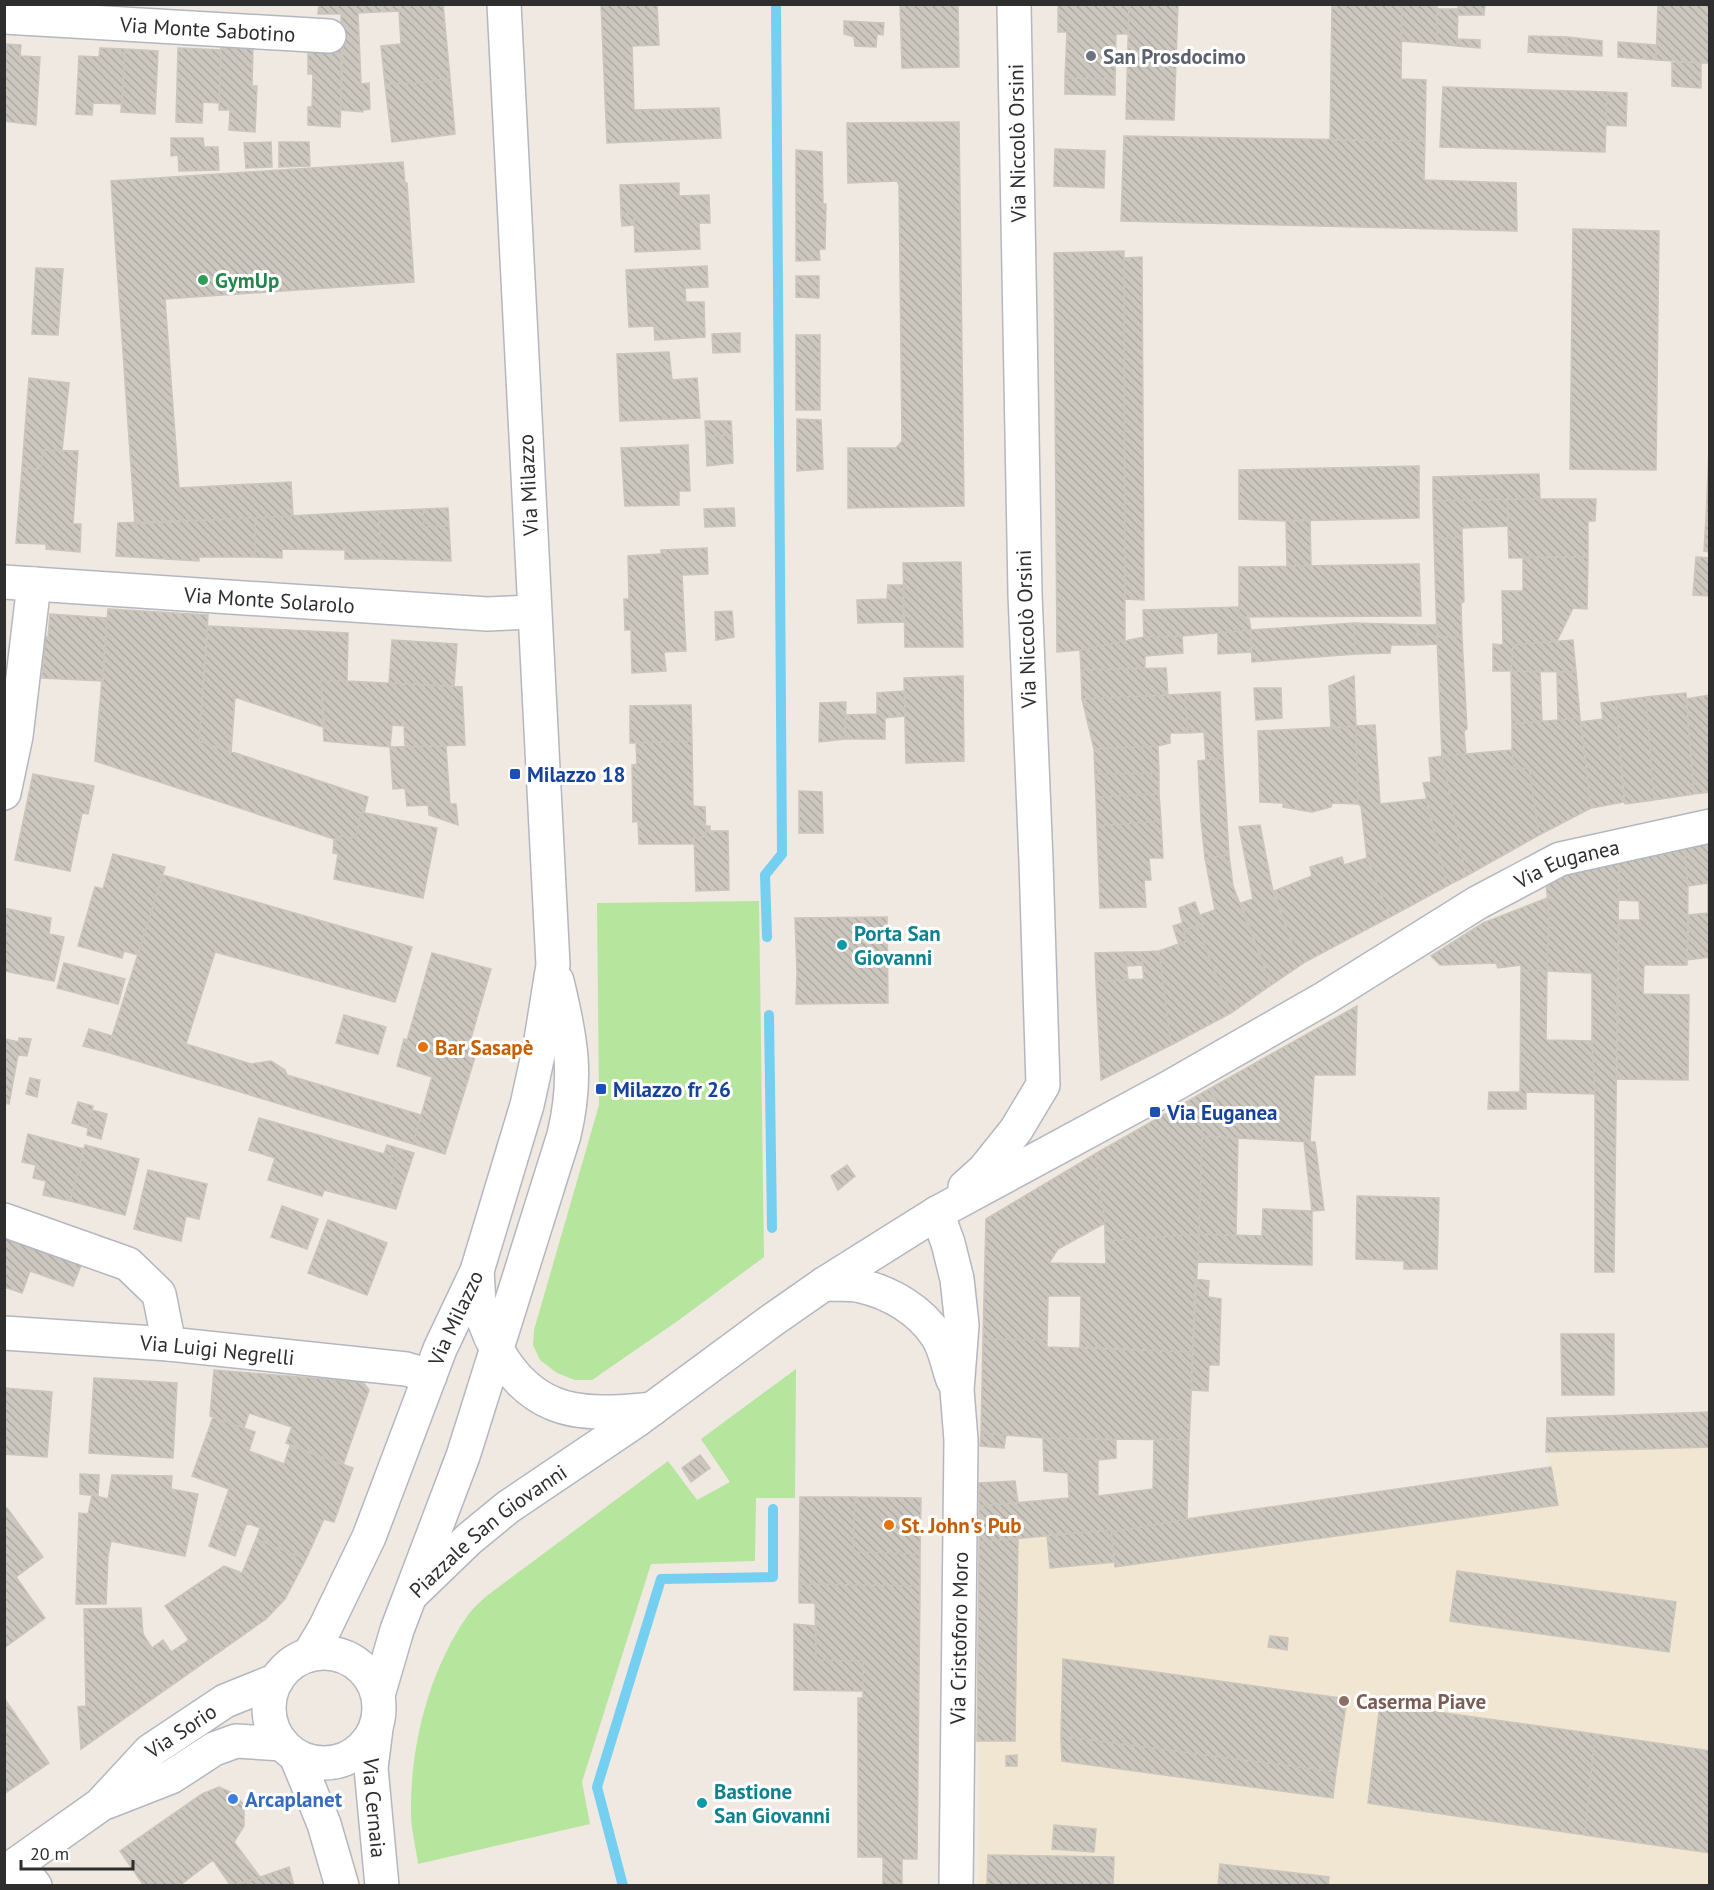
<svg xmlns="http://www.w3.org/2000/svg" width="1714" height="1890" font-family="'PT Sans',sans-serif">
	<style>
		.education { fill: #f0e6d1 }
		.grass { fill: #b6e59e }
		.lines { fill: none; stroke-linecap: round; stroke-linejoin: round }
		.stream { stroke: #75cff0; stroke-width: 10 }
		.building { fill: url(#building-back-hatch); stroke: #cbc5ba; stroke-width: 1.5 }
		.minor-casing { stroke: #b4b7c1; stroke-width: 36 }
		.secondary-casing { stroke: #b4b7c1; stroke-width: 36 }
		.minor { stroke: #fff; stroke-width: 33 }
		.secondary { stroke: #fff; stroke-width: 33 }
		.worship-dot { fill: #6b7280; stroke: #fff; stroke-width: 2 }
		.leisure-dot { fill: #2e9e5b; stroke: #fff; stroke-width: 2 }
		.transit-dot { fill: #1a4fb4; stroke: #fff; stroke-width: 2 }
		.culture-dot { fill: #0f9aa8; stroke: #fff; stroke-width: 2 }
		.food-dot { fill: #e8710a; stroke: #fff; stroke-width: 2 }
		.education-dot { fill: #8d6e63; stroke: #fff; stroke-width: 2 }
		.shop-dot { fill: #3f7fe0; stroke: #fff; stroke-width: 2 }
		.labels { text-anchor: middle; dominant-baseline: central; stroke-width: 6; stroke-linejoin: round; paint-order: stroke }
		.street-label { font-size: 21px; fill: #2e2e2e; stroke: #fff }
		.worship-label { font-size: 21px; font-weight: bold; fill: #5b616d; stroke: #fff; text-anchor: start }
		.leisure-label { font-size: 21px; font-weight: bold; fill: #27864d; stroke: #fff; text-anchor: start }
		.transit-label { font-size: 21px; font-weight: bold; fill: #164399; stroke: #fff; text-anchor: start }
		.culture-label { font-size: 21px; font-weight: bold; fill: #0d838f; stroke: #fff; text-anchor: start }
		.food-label { font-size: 21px; font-weight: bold; fill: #c56008; stroke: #fff; text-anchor: start }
		.education-label { font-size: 21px; font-weight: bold; fill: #785e54; stroke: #fff; text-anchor: start }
		.shop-label { font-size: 21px; font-weight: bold; fill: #366cbe; stroke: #fff; text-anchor: start }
	</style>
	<defs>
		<pattern id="building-back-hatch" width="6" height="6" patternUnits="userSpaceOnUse" patternTransform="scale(1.5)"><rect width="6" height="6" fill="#cbc7bf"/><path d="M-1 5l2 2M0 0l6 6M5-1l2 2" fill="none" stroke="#afaba4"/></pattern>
	</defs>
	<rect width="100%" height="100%" fill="#efe9e1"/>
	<path class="education" d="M1709,1412v473l-731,1 1,-340 570,-79 -3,-49z"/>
	<path class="grass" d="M759,901l5,356 -85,63 -87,60h-17l-18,-7 -17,-13 -7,-15 1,-15 65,-225 -2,-202z
		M796,1369l-1,129h-39l-1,63 -104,3 -69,218 8,42 -172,40c-2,-17 -7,-34 -7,-50 -1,-68 18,-144 57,-199 6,-8 13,-14 20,-20l180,-134 29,39 33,-18 -29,-43z"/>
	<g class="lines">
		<path class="stream" d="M767,937l-2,-62 17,-21 -6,-850
			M769,1015l3,213
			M623,1886l-26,-99 64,-208 112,-2v-68"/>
	</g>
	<path class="building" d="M319,4h124l7,74 -31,5 -34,1 -4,-38 20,-2 -2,-33 -41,2 3,71 8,-1 1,26 -7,1v2l-22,-2v-96h-23z
		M601,4h56l2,41 -27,1 2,64 85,-2 2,30 -114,5z
		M900,4h58l1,63 -57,1z
		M1058,4h71l-1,30h-12l-1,45 -50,-1 2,-46h-9z
		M1129,4h49l-4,116 -48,-1z
		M1332,4h70l-1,75 25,1 -1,61 -95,-1z
		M1402,4h35v40l-36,-3z
		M1458,4h27l-1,11h-26z
		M1658,4h52v59l-54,-3z
		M1437,9h21l-1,37 -20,-2z
		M844,21l40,2 -1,12 -6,-1 -1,13 -21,-1 -1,-9 -10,-3z
		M1529,36l38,1 -1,17 -38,-2z
		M1567,37l35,4v15l-36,-2z
		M1457,39l23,1v8l-23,-2z
		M1618,42l38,3v15l-38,-3z
		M4,44l17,1 -1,11 20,1 -4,68 -32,-4z
		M308,46h35l-3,81 -32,-2v-18h4l1,-33h-5z
		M221,47l32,1 -1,38h5l-2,46 -26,-2 1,-20h-11z
		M100,48l25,1 -3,55 -29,-1 -1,12 -16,-1 3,-58 20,1z
		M178,48l43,2 -2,53 -16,-1 -1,21 -26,-1z
		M125,49l33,2 -3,63 -34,-2z
		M1672,62l29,1v25l-29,-2z
		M450,78l5,56 -63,8 -7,-58 34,-1z
		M1065,78l50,1v16l-50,-1z
		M1443,87l164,5 -2,60 -165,-5z
		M1607,92l20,1 -1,33 -20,-1z
		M959,122l5,384 -116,2v-60h48l6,-7 -3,-256 -2,-4 -49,2 -1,-60z
		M1124,136l301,5 -1,39 92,3 1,48 -396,-10z
		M171,138h32l1,9h14l1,23 -40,1 -1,-16 -7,1z
		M271,142l1,25 -26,1 -2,-25z
		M279,142h30l1,24 -31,1z
		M1055,149l50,2 -1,37 -50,-2z
		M796,150l26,2 1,52h3l-1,45h-6l1,11 -24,1z
		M403,162l2,21h2l7,99 -249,17 14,189 112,-6 2,34 -158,8 -24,-343z
		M679,183v13l30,-1 1,28h-11l1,26 -65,3 -1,-39 -13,1 -1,-29z
		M634,213v12l-12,1 -1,-12z
		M1573,229l86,2 -3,239 -86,-1z
		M1124,251l1,390 -45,9 -23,2 -3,-399z
		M1142,257l2,343 -19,-1 -1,-341z
		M707,266l1,21 -23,1 1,14h18l1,35 -50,3 -1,-14 -25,1 -3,-57z
		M36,268l27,1 -5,66 -26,-1z
		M796,276h23v22l-23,-1z
		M740,333v19l-27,1 -1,-19z
		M796,335h24v75h-24z
		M669,352l3,28 25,-2 3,40 -80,3 -3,-67z
		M29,378l40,5 -7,68 -19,-1 -2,19 -19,-1z
		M797,419l24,1 2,49 -26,2z
		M705,421h26l1,14 -26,1z
		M732,435l1,28 -26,3 -1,-30z
		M688,445l2,46h-11v14l-54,1 -4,-58z
		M43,450l35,1 -5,73h8l-1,28 -34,-3v-5l-30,-1 6,-75 19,1z
		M1709,450h1v69h-4z
		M1419,466v52l-133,3 -47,-2v-49z
		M1539,474l1,25 -107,2v-24z
		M1507,499l2,27 -47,2v9l-28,2 -1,-38z
		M1507,499h89l-1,22h-7v36l-79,1z
		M448,508l1,18 -25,1 -1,-18z
		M734,508l1,18 -30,1 -1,-18z
		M423,509l1,18 25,-1 2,35 -69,-2 -4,-48z
		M378,511l4,48h-37v-9l-63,-1v9l-27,-1v-39z
		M255,518v39h-56v4l-83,-5 2,-33z
		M1310,519l1,47h-24l-1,-45z
		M1706,519h4v33l-6,-1z
		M1462,537l2,65 -3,1 1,34h-25l-3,-98z
		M707,548l1,26 -26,1 4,76 -22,1 2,19 -34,2 -1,-43h-6l-1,-31h5l-1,-43 33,-2v-4z
		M1523,557h65l-1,52 -14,-1 -16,33 -44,4 -2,26h-18v-27l10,1 -1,-54h21z
		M1696,557l14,1v38l-17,-1z
		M961,562l2,85h-58l-2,-84z
		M1419,564l2,52 -182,1v-50z
		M888,585h15v37l-45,1 -1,-23 30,-1z
		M1239,607v10l10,2 2,11 -69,6 -38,1 -1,-27z
		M108,609l100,6 -9,126 169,56 -4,16 -3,-1 -5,26 -16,-2v5l-245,-80z
		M732,611l2,26 -18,3 -1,-28z
		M50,614l57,4 -4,63 -61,-3 3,-41h3z
		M1354,623l1,31 -103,8 -1,-32z
		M1354,623l63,2 1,20h-27l-1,8 -35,1z
		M1417,625h20v19l-19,1z
		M208,626l140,7 -1,48h-26l4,47 -90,-31 -4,56 -32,-12z
		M1251,630v22l-33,2v-21z
		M1182,636l1,17 -38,3v12l-64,2 -1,-20 64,-13z
		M1437,637h25l5,92 -3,2 2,23 -24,2z
		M392,640l65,4 -3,42 -65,-3z
		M1573,640l3,32 -65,-1 2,-26z
		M1166,668l2,27 -86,4 -1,-29z
		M1511,671l29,1 2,49 -30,3z
		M1557,672h19l4,46 -22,2z
		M963,676l1,85 -58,2 -2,-85z
		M1354,676l2,50 -25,3 -2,-43z
		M321,681h26l115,6 3,58 -60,2 -1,-21 -12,-1 -2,22 -66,-6z
		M1254,688h27l1,30 -26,2z
		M905,691v25l-20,2v21h-40v-24l32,-1v-21z
		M1220,692l3,66 -17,2 -2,-28 -16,1 -3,-39z
		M1686,693l8,101 -40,6 -8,-103z
		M1185,694l3,39h-18v10l-12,3 -64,3 -12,-50z
		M1710,695v97l-16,2 -8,-95z
		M1646,697l8,103 -29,4 -9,-103z
		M1616,701l8,101 -33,6 -10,-86 22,-3 -2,-16z
		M846,702l-1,37 -26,3 1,-39z
		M691,705l1,36 -62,2v-37z
		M1580,718l11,90 -52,27 -10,-67 -15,1 -2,-19v-26z
		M1375,725l5,79 46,-5 21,87 -57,31 -23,-59 -6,-52 -3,-2 -2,-78z
		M1356,726l2,78 -26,-1 -1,4 -19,5 -29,-5v-4l-23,-1 -2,-71z
		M692,741l1,65 12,1 1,30h-12v7h-55l-1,-23 -5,1 -1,-57 5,-1 -1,-21z
		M446,746l4,58h6l2,21 -29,-10 -1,-10 -21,1 -2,-18 -12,1 -3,-42z
		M1158,746l1,27 -64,1 -1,-25z
		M1512,750l2,19 15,-1 10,67 -73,41 -24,-120z
		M1442,756l24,120 -19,10 -24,-103 8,-1 -2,-24z
		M1223,758l6,97 -24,3 -4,-37 -3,-60z
		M1159,773v21l-63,3 -1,-23z
		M33,774l61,12 -6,28 -6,-1 -12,58 -55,-11z
		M799,791l23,1 1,41h-24z
		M1159,794l2,27 -64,5 -1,-29z
		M361,812l76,16 -14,70 -89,-19 4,-25 -5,-1 1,-14 6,2v-5l16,2z
		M1161,821l2,37h-14l2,22h-7l2,27 -46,1 -3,-82z
		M1260,825l13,67 18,49 14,21 -34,23 -30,-82 12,-4 -14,-72z
		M706,826h4v5h18l1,59 -33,1 -2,-54h12z
		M1710,841v116l-23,3 2,-45 19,-2v-30l-20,3 -4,-41z
		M1684,845l4,41 -1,79h-43l-1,29 46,1 -1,85 -71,-1 2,-159h21l-1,-19 -20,-1v-46z
		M113,854l52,13 -27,88 -14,-4 -2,7 -44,-12 17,-59 8,2z
		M1619,854l-5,418h-19v-178l-3,-53v-68l-45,-2 2,-59 -4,-38z
		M1229,855l4,31 38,99 -40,28 -34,-87 6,-2 -3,-9 15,-5 -10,-52z
		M1342,857l2,8 23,-7 23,59 -85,45 -14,-21 -17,-50 38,-15 -2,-9z
		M163,875l249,72 -17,55 -180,-50 -29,92 65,20 20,-3 14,9 2,5 134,40 -8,29 -306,-92z
		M1547,898l2,14 -2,59 -26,-1v-5l-23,3 -2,-5 -56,2 -9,-9 52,-33z
		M1195,902l8,22 -19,6 -5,-22z
		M4,908l47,10 -2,16 15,3 -10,44 -50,-10z
		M887,917l1,86 -92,1 1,-31 -2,-55z
		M1182,923l5,18 -8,4 -6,-19z
		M1197,926l34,87 -60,32 -12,-94 28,-10 -3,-11z
		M1159,951l12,94 -70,35 -5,-99 48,-2 -3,-27z
		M1125,952h16l2,13 -16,1z
		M1125,952l3,28 -32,1 -1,-28z
		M432,953l59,16 -20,69 9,3 -35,113 -32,-10 19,-67 -35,-11 7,-27 3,1z
		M64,963l61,16 -7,25 -61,-16z
		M1521,970l26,1 -1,69 46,1 3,53 -69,-2v17h-38l1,-17h31z
		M1357,1006l-2,69h-41l-4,67 -108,-6 1,-27 14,-7 -8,-13z
		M344,1015l42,12 -8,27 -42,-11z
		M89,1029l23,7 -5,16 -24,-6z
		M19,1038l12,1 -4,17 -9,-1 -9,49 -5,-1v-64l15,3z
		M30,1078l10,2 -3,17 -11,-3z
		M1209,1089l8,13 -14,7 -4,125 -94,7v-18l-10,-69z
		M78,1102l15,4 -5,22 -16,-5z
		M92,1110l15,4 -6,25 -14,-4z
		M259,1118l139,40 -7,25 12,3 -7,23 -72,-19 -2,6 -54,-16 7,-22 -26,-8z
		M28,1134l56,15 -14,52 -27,-6 3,-14 -13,-3 3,-13 -14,-3z
		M1202,1136l36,2 -2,98 -37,-2z
		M1304,1142h11l9,68 -12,1z
		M85,1145l54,14 -14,56 -55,-14z
		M387,1145l27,8 -11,33 -12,-3 7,-25 -14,-4z
		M1095,1154l10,69 -47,26 -9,14 57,1 -1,-23 94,-7 -6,118 -113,-5 1,-51h-33l-1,44 -64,-1 3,-120z
		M847,1165l8,11 -17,14 -7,-14z
		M148,1170l59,14 -8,35 -13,-3 -5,25 -47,-12z
		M1357,1196l82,2 -2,71h-33v-8l-48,-2z
		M282,1206l36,13 -11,30 -36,-12z
		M1263,1209l49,2v54l-114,-3 1,-28 63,2z
		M328,1220l59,23 -20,52 -59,-22z
		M4,1235l79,25 -10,26 -43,-15 -8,22 -18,-6z
		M1195,1279l14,2 -1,16 13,2 -2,66h-10l-1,26 -17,-1z
		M1561,1334h53v61h-52z
		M983,1339l64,1v7l146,5 -4,88 -146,-2 -62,-5z
		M214,1370l149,12 6,8 -26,75 -57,-22 6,-16 -43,-14 -5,15 -34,-12z
		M94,1378l83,5 -4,75 -84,-5z
		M4,1388l48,4 -5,65 -43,-3z
		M1710,1412v35l-164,5 1,-34z
		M213,1417l42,15 -6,19 35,13 6,-18 63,22 -19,54 -10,-3 -18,40 -50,-20 4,-11 -10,-4 -4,1 -3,8 -26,-9 12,-35 -37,-13z
		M981,1433l25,2 -2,13 -24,-2z
		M1043,1438l73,2v18l-18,2v36l55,-7 1,-50 35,1 -2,79 -76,13v-2l-132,12v-36l90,-8 -1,-25 -24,-2z
		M700,1455l10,13 -19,14 -9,-14z
		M1551,1467l7,38 -443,62 -4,-35 76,-13z
		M80,1474l19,1 -1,21 -18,-2z
		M112,1475l60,1 -1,13 27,5 -13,62 -74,-15 -3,15 -2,48h-30l3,-91 9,1 4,-19 16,4z
		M1015,1481l3,22 -39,3v-23z
		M800,1497h55l-2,55 67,2v32l-121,-2z
		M855,1497l66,1 -1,56 -67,-2z
		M7,1508l36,49 -27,20 29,41 -41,30v-138z
		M217,1524l26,9 -8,23 -26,-10z
		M1111,1530l4,32 -65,6 -3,-33z
		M1018,1538l-3,203h-38l2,-199z
		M256,1539l50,20 -21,40 -19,20 -185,130 -3,-42 8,-1 -2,-97 57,-1 2,26 9,14 11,-8 8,12 18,-12 -24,-34 59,-40 18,7z
		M1457,1571l219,31 -7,50 -219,-31z
		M799,1584l121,2 -3,273h-15v27h-19v-29h-25v-159h5v-37l-47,-1 -1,-57h-16z
		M794,1624l22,2v34l47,1v30l-69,-1z
		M1270,1636l18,2 -1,12 -19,-3z
		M1063,1659l284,40 -11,73 -275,-36z
		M4,1698l45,65 -45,31z
		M1380,1704l215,30 -10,101 -217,-32z
		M1595,1734l115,17v102l-125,-18z
		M1061,1736l275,36 -3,26 -271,-37z
		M1017,1755v11h-11v-10z
		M219,1787l16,7 9,11v21l-10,16 26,35 -29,9 -18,-26 -34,26h-35l-24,-35 82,-57z
		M1054,1825l42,4 -2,23 -42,-3z
		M988,1855l126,2 -1,29h-126z
		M1220,1864l109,13 -1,9h-110z
		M289,1867l5,19h-59z"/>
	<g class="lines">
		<g class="minor-casing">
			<g id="minor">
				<path id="s1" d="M4,17l325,19"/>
				<path id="s2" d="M4,582l483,32 47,-2"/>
				<path d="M4,793l12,-57 18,-152"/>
				<path d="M965,1187l19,-17 32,-40 27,-45 -7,-224 -11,-267 -11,-590"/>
				<path d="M937,1213l11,30 9,36 5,46 -5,65 4,50 -5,446"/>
				<path d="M4,1220l124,44 31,30 10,50"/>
				<path d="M477,1271c1,11 1,25 3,36 10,38 34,80 72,96 29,13 69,9 100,6"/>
				<path d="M824,1284c12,1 26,-1 37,2 30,7 59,24 76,50 8,12 11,30 16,44"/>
				<path id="s3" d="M4,1333l165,11 237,25 24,7"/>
				<path id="s4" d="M412,1594l57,-55 39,-32 129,-87 134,-99 53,-37 113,-71 233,-126 155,-89 152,-95 83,-44 150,-33"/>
				<path d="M18,1864l17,22"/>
			</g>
		</g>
		<g class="secondary-casing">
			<g id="secondary">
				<circle cx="324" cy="1708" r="55"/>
				<path id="s5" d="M309,1655l16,-27 44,-91 71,-188 37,-78 50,-166 13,-59 13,-81 -49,-961"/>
				<path d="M378,1695l19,-65 66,-174 101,-321c14,-59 7,-96 -7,-154"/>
				<path id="s6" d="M376,1728l-5,40 11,118"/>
				<path d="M296,1756l28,68 18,62"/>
				<path d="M107,1802l64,-25 43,-28 22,-8 46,3"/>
				<path id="s7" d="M4,1873l96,-68 50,-54 75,-50 52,-21"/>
			</g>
		</g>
		<use href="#minor" class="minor"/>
		<use href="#secondary" class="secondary"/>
	</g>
	<circle class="worship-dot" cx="1091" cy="56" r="6"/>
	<circle class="leisure-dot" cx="203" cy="280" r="6"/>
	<g class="transit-dot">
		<rect x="509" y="768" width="12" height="12" rx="3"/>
		<rect x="595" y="1083" width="12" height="12" rx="3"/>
		<rect x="1149" y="1106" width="12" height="12" rx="3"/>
	</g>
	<g class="culture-dot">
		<circle cx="842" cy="945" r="6"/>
		<circle cx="702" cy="1803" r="6"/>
	</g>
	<g class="food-dot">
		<circle cx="423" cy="1047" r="6"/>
		<circle cx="889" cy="1525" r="6"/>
	</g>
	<circle class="education-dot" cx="1344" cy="1701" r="6"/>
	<circle class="shop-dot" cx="233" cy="1799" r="6"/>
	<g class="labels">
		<g class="street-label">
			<text stroke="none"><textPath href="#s1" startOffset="204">Via Monte Sabotino</textPath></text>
			<text transform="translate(1017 143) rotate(-91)">Via Niccolò Orsini</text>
			<text transform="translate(528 485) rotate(-93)">Via Milazzo</text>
			<text stroke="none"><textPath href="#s2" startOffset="266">Via Monte Solarolo</textPath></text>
			<text transform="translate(1026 629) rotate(-92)">Via Niccolò Orsini</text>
			<text stroke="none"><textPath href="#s4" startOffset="1372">Via Euganea</textPath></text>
			<text stroke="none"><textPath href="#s5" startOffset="368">Via Milazzo</textPath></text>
			<text stroke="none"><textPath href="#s3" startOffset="214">Via Luigi Negrelli</textPath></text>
			<text stroke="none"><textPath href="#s4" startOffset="99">Piazzale San Giovanni</textPath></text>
			<text transform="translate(959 1638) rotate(-89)">Via Cristoforo Moro</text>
			<text stroke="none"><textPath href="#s7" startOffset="228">Via Sorio</textPath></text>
			<text stroke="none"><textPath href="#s6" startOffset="80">Via Cernaia</textPath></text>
		</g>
		<g class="worship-label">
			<text x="1103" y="56">San Prosdocimo</text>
		</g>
		<g class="leisure-label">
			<text x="215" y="280">GymUp</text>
		</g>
		<g class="transit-label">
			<text x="527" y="774">Milazzo 18</text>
			<text x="613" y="1089">Milazzo fr 26</text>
			<text x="1167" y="1112">Via Euganea</text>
		</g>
		<g class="culture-label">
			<text x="854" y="933">Porta San<tspan x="854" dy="24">Giovanni</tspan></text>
			<text x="714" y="1791">Bastione<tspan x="714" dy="24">San Giovanni</tspan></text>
		</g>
		<g class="food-label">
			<text x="435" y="1047">Bar Sasapè</text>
			<text x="901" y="1525">St. John's Pub</text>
		</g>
		<g class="education-label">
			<text x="1356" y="1701">Caserma Piave</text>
		</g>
		<g class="shop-label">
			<text x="245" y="1799">Arcaplanet</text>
		</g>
	</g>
	<rect width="1714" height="1890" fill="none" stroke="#2e2e2e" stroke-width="12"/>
	<path d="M21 1860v9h112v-9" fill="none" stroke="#2e2e2e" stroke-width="3"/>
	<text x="30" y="1860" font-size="18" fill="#2e2e2e" stroke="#ffffff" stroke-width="4.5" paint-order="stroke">20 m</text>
</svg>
